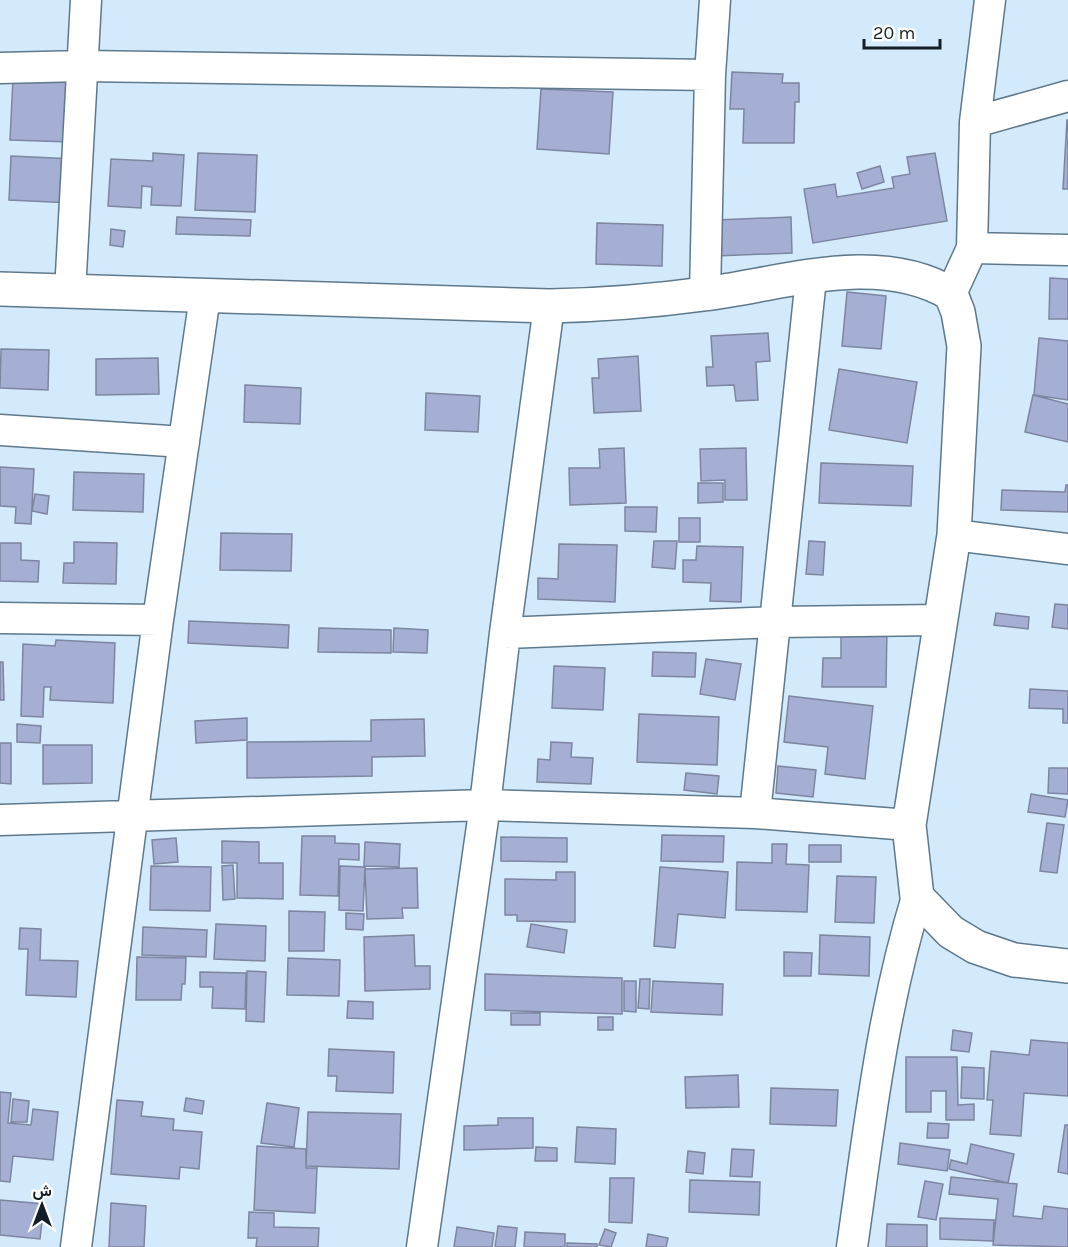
<svg xmlns="http://www.w3.org/2000/svg" width="1068" height="1247" font-family="Karla,Vazirmatn,sans-serif">
	<style>
		.building { fill: #a5aed3; stroke: #7e85a1; stroke-width: 1.5 }
		.lines { fill: none; stroke-linecap: round; stroke-linejoin: round }
		.minor-casing { stroke: #5e798c; stroke-width: 33 }
		.secondary-casing { stroke: #5e798c; stroke-width: 36 }
		.minor { stroke: #fff; stroke-width: 30 }
		.secondary { stroke: #fff; stroke-width: 33 }
	</style>
	<rect width="100%" height="100%" fill="#d2eafb"/>
	<path class="building" d="M732,72l51,2 -1,9h17v19h-4l-1,41h-51l1,-34h-14z
		M13,78l59,4 -2,60 -60,-2z
		M541,89l72,3 -4,62 -72,-5z
		M1067,120h1v69h-5z
		M153,153l31,2 -3,51 -30,-1 1,-18 -10,-1 -1,22 -33,-2 3,-47 42,2z
		M198,153l59,2 -2,57 -60,-2z
		M935,153l12,68 -134,22 -9,-54 31,-5 2,13 57,-9 -2,-11 18,-3 -3,-17z
		M11,156l63,3 -2,44 -63,-3z
		M880,166l4,16 -22,7 -5,-16z
		M177,217l74,3 -1,16 -74,-2z
		M791,217l1,36 -75,3 -1,-36z
		M597,223l66,2 -1,41 -66,-2z
		M111,229l14,2 -2,16 -13,-2z
		M1050,278l18,1v40h-19z
		M847,292l39,4 -5,53 -39,-3z
		M768,333l2,28 -14,1 2,38 -22,1 -2,-16 -27,1 -1,-19h7l-2,-31z
		M1039,338l29,3v59l-34,-5z
		M1,349l48,1 -1,40 -48,-2z
		M638,356l3,55 -47,2 -2,-35h7l-1,-19z
		M158,358l1,36 -63,1v-36z
		M839,369l78,13 -10,61 -78,-13z
		M245,385l56,3 -1,36 -56,-2z
		M426,393l54,3 -2,36 -53,-2z
		M1033,395l35,9v38l-43,-10z
		M624,448l2,55 -56,2 -1,-37h31l-1,-19z
		M746,448l1,52h-22v-20l-24,1 -1,-32z
		M821,463l92,3 -2,40 -92,-3z
		M0,467l34,2 -3,55 -16,-1 1,-16 -16,-1z
		M74,472l70,2 -1,38 -70,-2z
		M698,483h25v19l-25,1z
		M1066,485h2v27l-67,-2 1,-20 63,2z
		M35,494l14,2 -2,18 -15,-3z
		M625,507h32l-1,25 -31,-1z
		M679,518h21v24h-21z
		M221,533l71,1 -1,37 -71,-1z
		M654,541h23l-2,28 -23,-2z
		M809,541l16,1 -2,33 -17,-1z
		M74,542l43,1 -1,41 -53,-1 1,-20h10z
		M0,543h21v17l18,1 -1,21 -38,-1z
		M559,544l58,1 -2,57 -77,-3v-21l20,1z
		M697,546l46,1 -2,55 -31,-1 1,-18 -28,-1v-22h13z
		M1055,604l13,1v24l-16,-2z
		M996,613l33,4 -1,12 -34,-4z
		M189,621l100,4 -1,23 -100,-5z
		M841,627l46,1 -1,59h-64l1,-29h18z
		M319,628l72,2v23l-73,-1z
		M394,628l34,2 -1,23 -34,-1z
		M56,640l59,3 -2,60 -63,-3 1,-13h-7l-1,30 -22,-1 2,-72 32,2z
		M653,652l43,1 -1,24 -43,-1z
		M706,659l35,5 -6,36 -35,-6z
		M0,662h3l1,38h-4z
		M554,666l51,2 -2,42 -51,-2z
		M1030,689l38,2v32h-5v-14l-34,-1z
		M789,696l84,10 -8,73 -40,-5 3,-27 -44,-5z
		M639,714l80,3 -2,48 -80,-3z
		M247,718v22l-51,3 -1,-22z
		M424,719l1,37 -53,1v19l-125,2v-36l124,-1v-21z
		M17,724l24,2 -1,17 -23,-1z
		M551,742l21,1 -1,14 22,1 -2,26 -54,-2 1,-23 12,1z
		M0,743h11v41l-11,-1z
		M43,745h49v38l-49,1z
		M778,766l38,4 -3,27 -37,-4z
		M1049,768h19v26l-20,-1z
		M686,773l33,3 -2,18 -33,-4z
		M1031,794l37,6 -3,17 -37,-5z
		M1047,823l17,2 -7,48 -17,-2z
		M662,835l62,1 -1,26 -62,-1z
		M302,836h33v7l24,1v16l-20,-1 -1,37 -38,-1z
		M501,837l66,1v24l-66,-1z
		M176,838l2,24 -24,2 -2,-24z
		M222,841l37,1v21h24v36l-46,-1v-35h-15z
		M365,842l35,2 -1,23 -35,-1z
		M772,844h15l-1,20 23,1 -2,47 -71,-2 1,-48 35,1z
		M809,845h32v17h-32z
		M233,865l2,34 -12,1 -1,-34z
		M151,866l60,1 -1,44 -60,-1z
		M340,866l25,1 -2,44 -24,-1z
		M660,867l68,5 -3,46 -47,-4 -3,34 -21,-2z
		M417,868l1,40h-16l1,10 -36,1 -2,-50z
		M556,872h19v50l-58,-1v-6h-12v-36l51,1z
		M837,876l39,1 -2,46 -39,-1z
		M289,911l36,1 -1,39h-35z
		M346,913l18,1 -1,16 -17,-1z
		M216,924l50,2 -1,35 -51,-2z
		M531,924l36,6 -3,23 -37,-6z
		M143,927l64,3 -1,27 -64,-2z
		M20,928l21,1 -1,31 38,1 -2,36 -50,-2 2,-46h-9z
		M414,935l1,31h15v23l-65,2 -1,-54z
		M820,935l50,2 -1,39 -50,-2z
		M784,952l28,1 -1,23h-27z
		M137,957l49,1 -1,26h-3l-1,16h-45z
		M288,958l52,2 -1,36 -52,-1z
		M247,971l19,1 -2,50 -18,-1z
		M200,972l46,1 -1,36 -33,-1 1,-21h-13z
		M485,974l137,4v36l-137,-4z
		M640,979h10l-1,30 -11,-1z
		M624,981h12v31l-12,-1z
		M653,981l70,3 -1,31 -71,-3z
		M348,1001l25,1v17l-26,-1z
		M511,1013h29v12h-29z
		M598,1017h15v13h-15z
		M953,1030l19,3 -3,19 -18,-2z
		M1031,1040l37,3v53l-44,-3 -3,43 -31,-2 3,-34h-6l4,-49 38,4z
		M329,1049l65,3 -1,41 -57,-2 1,-15h-9z
		M906,1057h51l1,48 16,-1v16h-28v-29h-15v21h-25z
		M962,1067l22,1v31l-23,-1z
		M738,1075l1,32 -53,1 -1,-31z
		M771,1088l67,2 -2,36 -66,-2z
		M0,1092l11,1 -3,30 23,2 2,-16 25,3 -5,48 -40,-4 -3,26 -10,-1z
		M186,1098l18,3 -2,13 -18,-3z
		M13,1099l16,2 -2,21h-16z
		M117,1100l26,2 -2,14 33,3 -1,11 29,2 -3,37 -19,-2 -1,12 -68,-5z
		M267,1103l32,5 -5,39 -33,-4z
		M308,1112l93,2 -2,55 -93,-3z
		M498,1118h35v30l-69,2v-24l34,-1z
		M928,1123l21,1 -1,14h-21z
		M1065,1125h3v49l-10,-2z
		M577,1127l39,2 -1,35 -40,-2z
		M900,1143l50,7 -3,21 -49,-7z
		M971,1144l43,10 -6,29 -59,-14 2,-9 16,4z
		M257,1146l49,3v19h11l-2,45 -61,-3z
		M536,1147l21,1v13h-22z
		M732,1149l22,1 -2,27 -22,-1z
		M688,1151l17,2 -2,21 -17,-2z
		M951,1177l66,7 -4,32 29,3 2,-13 24,3v38l-75,-2 5,-46 -49,-5z
		M610,1178h24l-2,45 -23,-1z
		M690,1180l70,2 -1,33 -70,-3z
		M925,1181l18,3 -7,36 -18,-3z
		M0,1200l44,4 -4,35 -40,-4z
		M111,1203l35,3 -2,41h-35z
		M249,1212l25,1v14l45,1 -1,19h-62l1,-9h-9z
		M940,1218l54,2 -1,21 -53,-2z
		M887,1224l40,1v22h-41z
		M498,1226l19,2 -2,19h-20z
		M457,1227l37,6 -2,14h-38z
		M605,1229l11,4 -5,14 -12,-2z
		M525,1232l40,2v13h-41z
		M648,1234l20,4 -2,9h-20z
		M567,1243l30,1v3h-30z"/>
	<g class="lines">
		<g class="minor-casing">
			<path id="minor" d="M0,68l83,-2 627,9
				M975,122l93,-26
				M972,248l96,2
				M70,292l16,-292
				M705,294l5,-219 5,-75
				M951,294l21,-46 3,-126 15,-122
				M0,430l184,12
				M954,535l114,14
				M0,618l158,2
				M505,633l270,-11 166,-2
				M755,813l56,-535
				M0,820l485,-15 270,8 154,12
				M76,1247l82,-627 47,-324
				M422,1247l63,-442 20,-172 44,-327
				M852,1247c17,-118 30,-236 65,-350"/>
		</g>
		<g class="secondary-casing">
			<path id="secondary" d="M0,289l549,17c52,-1 103,-5 155,-12 79,-10 174,-44 247,0l7,18 6,34 -10,189 -45,290 8,72 34,35 25,15 38,13 54,6"/>
		</g>
		<use href="#minor" class="minor"/>
		<use href="#secondary" class="secondary"/>
	</g>
	<g transform="translate(42 1205)" stroke="#ffffff" stroke-width="4.5" paint-order="stroke">
	<path d="M0-4.5L10 22L0 15L-10 22Z" fill="#131e26"/>
	<text y="-9" font-size="16" font-weight="bold" text-anchor="middle" fill="#131e26">ش</text>
	</g>
	<path d="M864 39v9h76v-9" fill="none" stroke="#131e26" stroke-width="3"/>
	<text x="873" y="39" font-size="18" fill="#131e26" stroke="#ffffff" stroke-width="4.5" paint-order="stroke">20 m</text>
</svg>
